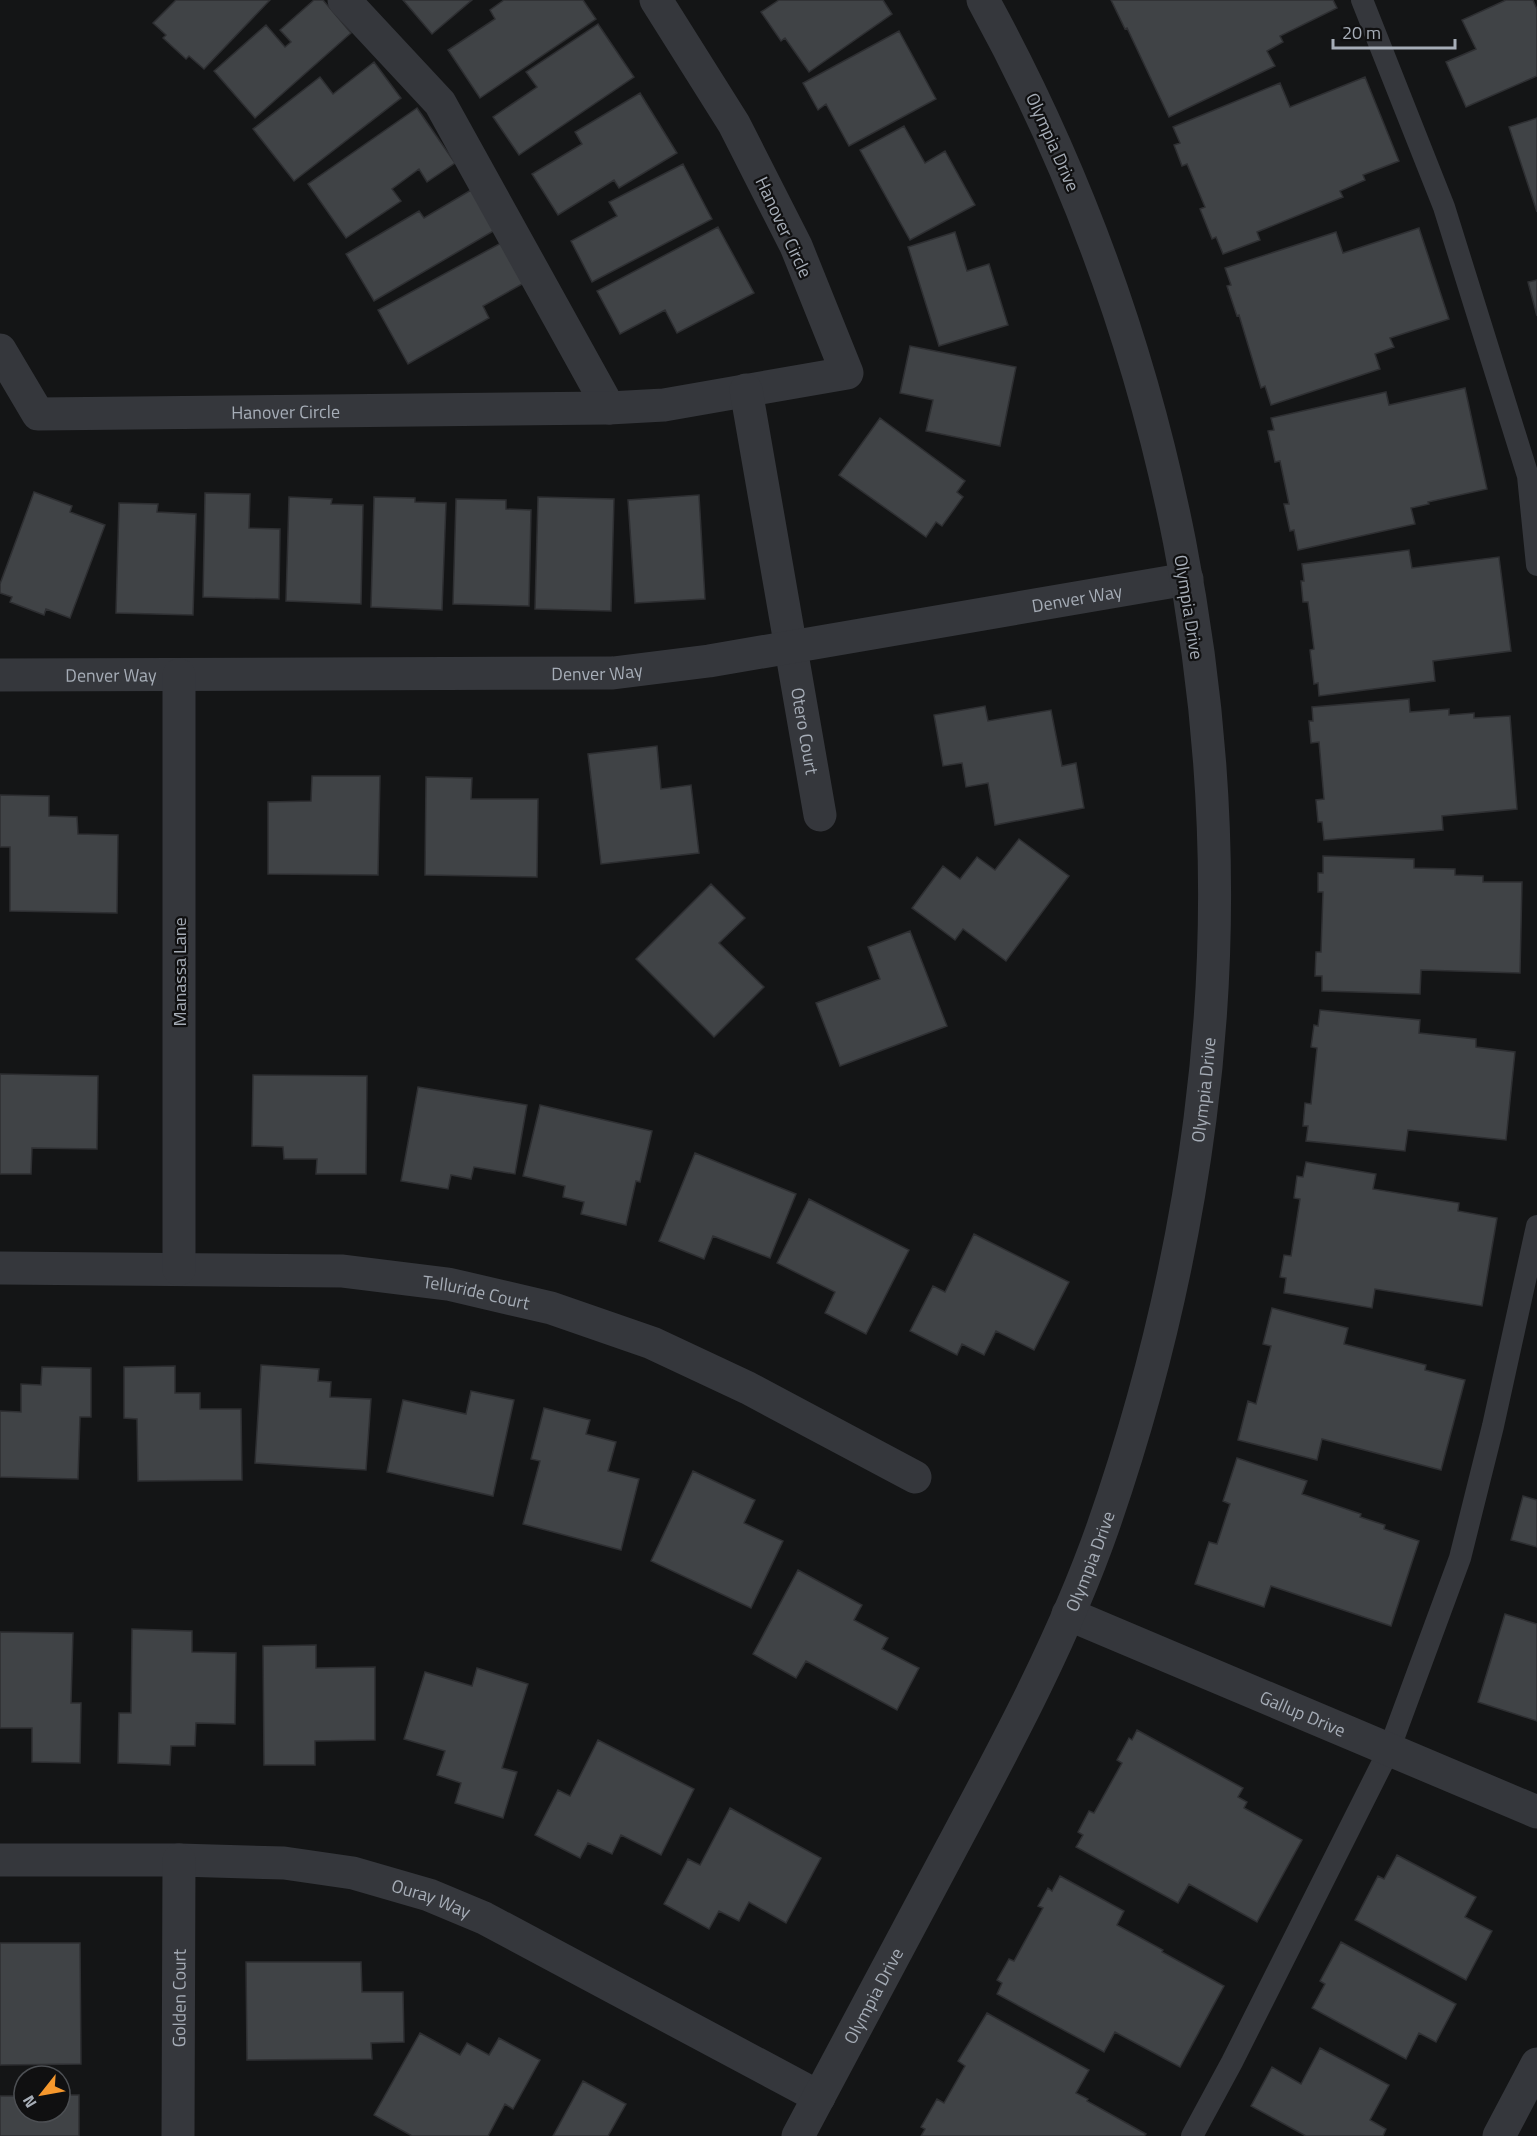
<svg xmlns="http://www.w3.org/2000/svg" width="1537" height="2136" font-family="'Titillium Web',sans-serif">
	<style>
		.building { fill: #404346; stroke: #2e2f32; stroke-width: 1.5 }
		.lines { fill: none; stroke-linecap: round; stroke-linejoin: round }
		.service { stroke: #35373c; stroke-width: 22 }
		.minor { stroke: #35373c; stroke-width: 33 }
		.tertiary { stroke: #35373c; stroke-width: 33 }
		.labels { text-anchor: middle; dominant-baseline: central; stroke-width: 4.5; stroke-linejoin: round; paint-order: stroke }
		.street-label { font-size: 18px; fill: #a6adb7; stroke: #101011 }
	</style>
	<rect width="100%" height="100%" fill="#141516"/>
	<path class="building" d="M176,0h94l-66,69 -15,-13 -3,3 -23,-21 3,-3 -13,-12z
		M314,0h9l28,33 -96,85 -41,-47 52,-46 19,22 6,-5 -11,-12z
		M403,0h69l-40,34z
		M504,0h79l13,19 -116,79 -32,-48 47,-31 -5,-9z
		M779,0h104l9,14 -83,58 -24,-34 -4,3 -20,-29z
		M1111,0h222l4,8 -57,28 3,6 -16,9 8,15 -106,51 -42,-89 -2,1z
		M1506,0h27l4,9v67l-71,31 -20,-45 30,-13 -14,-29z
		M598,24l36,53 -115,78 -26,-38 44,-30 -11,-15z
		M899,31l37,68 -87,47 -23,-42 -8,6 -15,-27z
		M374,62l27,36 -107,83 -41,-52 67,-52 13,17z
		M1365,77l34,84 -36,14 2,5 -25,11 3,6 -86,35 3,8 -37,14 -7,-17 -4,2 -12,-30 5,-2 -18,-43 -5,2 -8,-21 6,-2 -7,-16 107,-44 10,24z
		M640,93l37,60 -58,35 -5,-8 -56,35 -26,-41 50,-30 -7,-12z
		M417,108l38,55 -28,19 -8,-13 -27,20 9,12 -55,37 -38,-54z
		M1537,118v94l-28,-85z
		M904,126l21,37 20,-12 30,54 -65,35 -50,-90z
		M683,164l29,55 -120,63 -21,-41 46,-25 -8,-14z
		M471,190l24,40 -121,71 -28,-47 73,-43 5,7z
		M718,227l36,66 -77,40 -12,-23 -45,24 -23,-43z
		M1419,228l30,91 -59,19 4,9 -19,7 5,15 -109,36 -6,-19 -4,2 -22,-73 -2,1 -10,-30 4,-1 -6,-17 111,-36 7,21z
		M955,232l12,39 22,-7 19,61 -69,21 -31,-99z
		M501,243l23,40 -41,23 6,12 -81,46 -30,-54z
		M1537,280v36l-9,-34z
		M910,346l106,21 -16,79 -74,-15 7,-31 -33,-7z
		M1465,388l22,101 -59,13 1,2 -18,4 4,16 -117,26 -4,-20 -4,1 -6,-27h5l-9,-43 -5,1 -7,-31 6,-1 -3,-12 115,-26 3,13z
		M880,418l85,63 -8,11 6,5 -21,29 -6,-4 -10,15 -87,-62z
		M34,492l38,14 -2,6 35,13 -35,93 -24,-9 -2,6 -34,-13 2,-5 -12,-4v-9z
		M205,493l45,1 -1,34 31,1 -1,70 -76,-2z
		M699,495l6,104 -70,4 -7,-103z
		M289,497l43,2 -1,5 32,1 -2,99 -75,-3z
		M374,497l41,1v4l31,1 -4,107 -71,-3z
		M538,497l76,2 -3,112 -76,-2z
		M456,499l50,1v9l25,1 -2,96 -76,-2z
		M119,503l39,1 -1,8 39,2 -3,101 -77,-2z
		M1409,550l3,18 87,-11 12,94 -78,10 2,20 -116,15 -1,-13 -4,1 -4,-34 4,-1 -6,-47h-5l-2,-21h3l-2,-17z
		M1409,699l1,13 39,-3v6l25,-2v5l36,-2 7,93 -75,7 1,14 -119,10 -2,-18h-4l-2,-22 8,-1 -5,-57 -8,1 -2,-22h4l-1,-14z
		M985,706l3,15 63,-11 11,56 14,-3 8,45 -89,17 -7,-42 -22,4 -4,-24 -19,3 -9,-51z
		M657,746l4,43 30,-4 8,68 -98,11 -13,-110z
		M312,776h68l-2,99 -110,-1v-72l43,-1z
		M426,777l46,1 -1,21h67l-1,78 -112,-2z
		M0,795l49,1v20l28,1 1,17 40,1 -1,78 -107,-2v-64h-10z
		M1019,839l50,37 -63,85 -43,-32 -8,11 -43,-32 31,-42 17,13 17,-22 18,13z
		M1323,856l91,3v9l41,1v6l28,1v6h39l-2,91 -99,-3 -1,24 -98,-3v-15h-7l1,-24h5l2,-60h-5v-19h5z
		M711,884l34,34 -26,25 45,44 -50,50 -78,-78z
		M910,931l37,95 -107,40 -24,-63 64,-24 -12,-32z
		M1320,1010l100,10 -1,13 57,6v8l39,5 -9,88 -98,-10 -3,21 -99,-10 2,-15h-5l2,-23 6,1 6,-56 -6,-1 3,-22 4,1z
		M0,1074l98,2 -1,73 -65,-1 -1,26h-31z
		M253,1075l114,1 -1,98h-50l1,-15h-33l-1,-12 -31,-1z
		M418,1087l109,18 -12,69 -41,-7 -3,12 -20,-4 -3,14 -47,-8z
		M540,1105l112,26 -12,51 -4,-1 -10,44 -45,-11 3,-12 -21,-5 2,-11 -42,-10z
		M695,1153l101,41 -26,64 -57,-22 -9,23 -45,-18z
		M1306,1162l70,12 -3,15 86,14 -1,8 39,7 -15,88 -107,-17 -3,19 -88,-15 2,-15 -6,-1 4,-22 7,1 9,-57 -6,-1 3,-22 6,1z
		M809,1199l100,51 -43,84 -41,-21 10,-21 -58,-29z
		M974,1234l95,48 -35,68 -38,-19 -12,24 -22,-11 -5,11 -47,-24 23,-45 12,6z
		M1272,1308l76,20 -4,16 82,21 -1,5 40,10 -24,90 -119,-31 -5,21 -79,-20 10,-39 8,3 15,-58 -8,-2z
		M261,1365l58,4 -1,12 13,1 -1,15 41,2 -5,71 -111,-7z
		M175,1366v27h25v16h41l1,71 -104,1 -1,-62 -13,-1v-51z
		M42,1367l49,1v49h-11l-2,62 -78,-2v-66l21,1v-28l20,1z
		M471,1391l43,9 -21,96 -106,-24 16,-72 63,14z
		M544,1408l46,12 -4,14 30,8 -8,29 31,8 -18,71 -98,-26 17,-63 -9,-2z
		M1237,1458l70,23 -5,13 59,20 -1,3 25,8 -1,4 35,12 -28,85 -120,-40 -7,21 -69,-23 14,-42 8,2 13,-40 -7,-3z
		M693,1471l62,29 -11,23 39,18 -32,67 -100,-47z
		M1523,1496l14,4v47l-26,-7z
		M798,1570l64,35 -8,15 34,18 -6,11 37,19 -22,42 -91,-49 -10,17 -43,-24z
		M1505,1614l32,10v97l-59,-19z
		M132,1629l60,2v21l44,1 -1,71 -39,-1 -1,23h-24l-1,19 -52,-2 1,-50h12z
		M0,1632l73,1 -2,70h10l-1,60 -48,-1v-34h-32z
		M316,1645v23l59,-1v73l-60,1v24h-51l-1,-119z
		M477,1668l51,16 -26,84 15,4 -14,46 -48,-15 6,-20 -24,-8 8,-24 -41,-12 21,-67 47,14z
		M1137,1730l106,58 -5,9 9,5 -3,6 58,32 -45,82 -68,-38 -11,19 -102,-56 7,-12 -5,-3 11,-21 5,2 28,-50 -5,-3 12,-22 3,2z
		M598,1740l96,49 -33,66 -40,-20 -9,19 -24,-11 -8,15 -45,-23 23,-45 12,6z
		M730,1808l91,50 -35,65 -37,-21 -10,19 -20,-10 -10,18 -45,-25 24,-45 12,6z
		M1397,1855l79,42 -11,20 27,14 -26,49 -111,-60 23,-44 6,3z
		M1060,1876l64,35 -7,14 46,25 -1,2 62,34 -44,81 -65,-35 -11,20 -107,-58 5,-11 -5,-3 12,-21 5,2 29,-53 -5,-2 10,-18 4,3z
		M1341,1942l115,62 -20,38 -17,-9 -13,26 -94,-51 13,-24 -5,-3z
		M0,1943h80l1,121 -81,1z
		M246,1962h115l1,30h41l1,50 -33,1 1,16 -125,1z
		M987,2013l102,57 -13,23 12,6 -1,2 59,33 -2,2h-223l4,-7 -4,-2 16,-28 7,4 21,-37 -7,-5z
		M420,2033l40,22 7,-12 22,12 10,-17 41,22 -27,49 -8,-5 -17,32h-76l-38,-21z
		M1320,2048l69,37 -19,35 16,9 -3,7h-77l-55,-30 21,-39 29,17z
		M583,2081l43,23 -18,32h-55z
		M60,2095h19v41h-79v-40h24v16h36z"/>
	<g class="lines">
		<path class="service" d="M1362,0l82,207 84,269 9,89
			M1192,2136l40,-74 157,-312 71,-192 33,-132 44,-200"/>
		<g class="minor">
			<path d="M344,0l96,103 169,305"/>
			<path id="s1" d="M0,350l38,64 571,-6 55,-3 183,-32 -51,-127 -62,-122 -78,-124"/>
			<path id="s2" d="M746,390l74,425"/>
			<path id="s3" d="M0,675l613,-2 96,-12 478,-82"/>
			<path id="s4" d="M0,1268l343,3 105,13 103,24 101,35 96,45 167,89"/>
			<path d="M179,1269v-594"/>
			<path id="s5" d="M1068,1614l469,198"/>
			<path id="s6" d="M0,1860h179l105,3 69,10 76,22 55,23 335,179"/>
			<path id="s7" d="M178,2136l1,-276"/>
			<path d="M1499,2136l38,-72"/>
		</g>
		<path class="tertiary" id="s8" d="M798,2136c52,-97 103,-194 155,-291 55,-103 111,-207 150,-318 46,-132 79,-269 97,-408 50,-383 -32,-782 -217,-1119"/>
	</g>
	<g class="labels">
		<g class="street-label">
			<text transform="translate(1053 142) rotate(66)">Olympia Drive</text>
			<text transform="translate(784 227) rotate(65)">Hanover Circle</text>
			<text stroke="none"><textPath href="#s1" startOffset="322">Hanover Circle</textPath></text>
			<text stroke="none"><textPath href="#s3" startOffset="1083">Denver Way</textPath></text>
			<text transform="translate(1189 607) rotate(81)">Olympia Drive</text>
			<text stroke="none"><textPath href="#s3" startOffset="597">Denver Way</textPath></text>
			<text stroke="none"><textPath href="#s3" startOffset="111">Denver Way</textPath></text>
			<text stroke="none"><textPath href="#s2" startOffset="346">Otero Court</textPath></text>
			<text transform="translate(179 972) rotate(-90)">Manassa Lane</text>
			<text stroke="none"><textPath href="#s8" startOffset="1131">Olympia Drive</textPath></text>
			<text stroke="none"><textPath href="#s4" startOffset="478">Telluride Court</textPath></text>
			<text stroke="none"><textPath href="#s8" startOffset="645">Olympia Drive</textPath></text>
			<text stroke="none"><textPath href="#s5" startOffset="255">Gallup Drive</textPath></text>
			<text stroke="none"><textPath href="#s6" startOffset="436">Ouray Way</textPath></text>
			<text stroke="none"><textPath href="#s8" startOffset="159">Olympia Drive</textPath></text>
			<text stroke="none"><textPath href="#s7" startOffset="138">Golden Court</textPath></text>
		</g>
	</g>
	<g transform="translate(42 2094) rotate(239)"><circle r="28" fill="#101011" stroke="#4c4f53" stroke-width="1.5"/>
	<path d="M0-4.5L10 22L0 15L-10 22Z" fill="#f6982d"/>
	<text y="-9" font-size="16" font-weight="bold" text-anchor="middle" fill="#a6adb7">N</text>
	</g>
	<path d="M1333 39v9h122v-9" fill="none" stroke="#a6adb7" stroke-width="3"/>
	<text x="1342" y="39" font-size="18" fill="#a6adb7" stroke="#101011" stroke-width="4.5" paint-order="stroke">20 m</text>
</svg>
